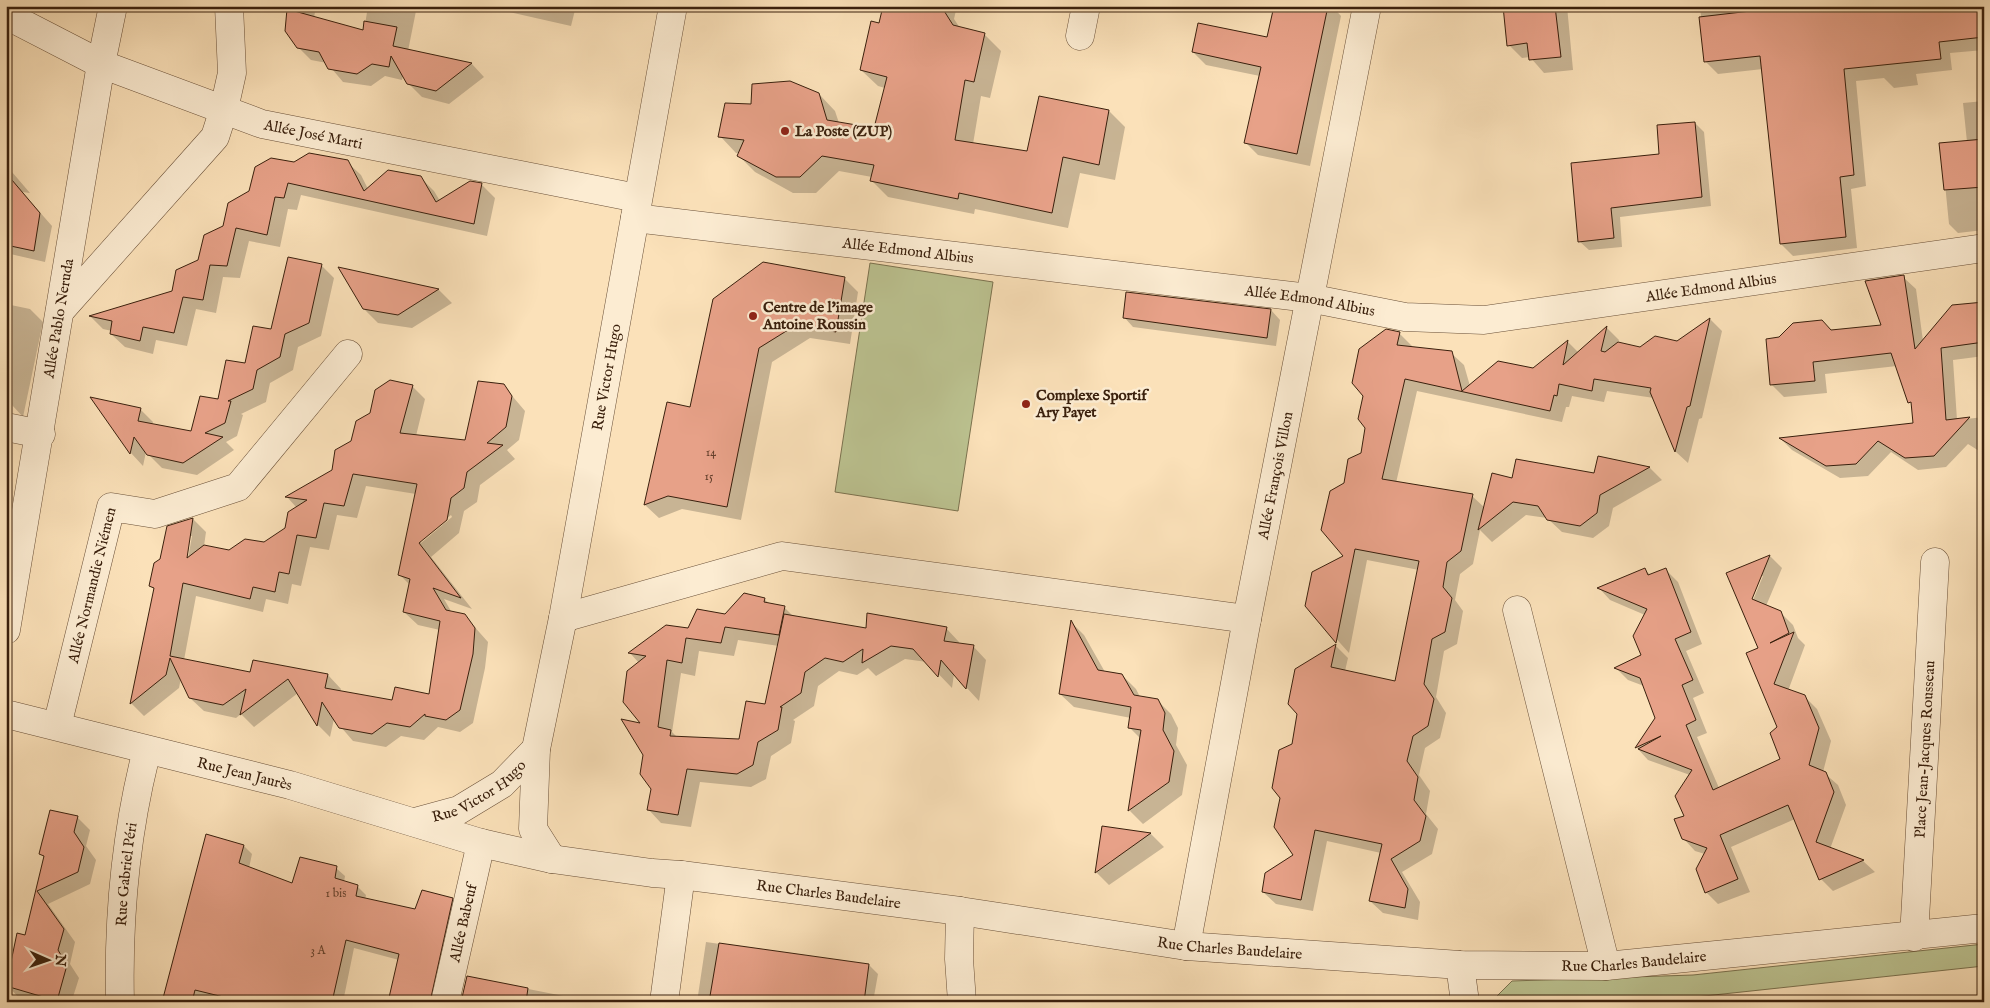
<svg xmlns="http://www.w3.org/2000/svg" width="1990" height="1008" font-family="'IM FELL English',serif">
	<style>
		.green { fill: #bcc391; stroke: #7b724f }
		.shadow { fill: #0003; fill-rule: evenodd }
		.building { fill: #e7a188; stroke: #3a200d; fill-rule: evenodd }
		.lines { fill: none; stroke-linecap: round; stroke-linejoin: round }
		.minor-casing { stroke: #6a5038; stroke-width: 29 }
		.tertiary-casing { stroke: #6a5038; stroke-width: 29 }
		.minor { stroke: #fcecd2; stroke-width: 28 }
		.tertiary { stroke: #fcecd2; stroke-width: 28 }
		.poi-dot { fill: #8f2418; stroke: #fcecd2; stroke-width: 2 }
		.labels { text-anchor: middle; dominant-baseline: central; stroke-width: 5; stroke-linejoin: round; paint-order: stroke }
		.number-label { font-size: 12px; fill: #65402c }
		.poi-label { font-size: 15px; font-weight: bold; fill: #3a200d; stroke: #fcecd2; text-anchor: start }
		.street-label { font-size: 15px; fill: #3a200d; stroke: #fcecd2 }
	</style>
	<rect width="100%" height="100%" fill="#fbe1b9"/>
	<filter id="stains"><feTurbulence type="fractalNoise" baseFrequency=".004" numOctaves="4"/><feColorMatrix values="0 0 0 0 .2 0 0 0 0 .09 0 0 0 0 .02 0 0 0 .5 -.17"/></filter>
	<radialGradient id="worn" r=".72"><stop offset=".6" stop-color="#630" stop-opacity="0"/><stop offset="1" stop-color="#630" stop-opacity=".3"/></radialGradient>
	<path class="green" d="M870,263l123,19 -35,229 -123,-19z
		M1984,944v22l-289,31 -127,5h-77l21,-21 181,-6z"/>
	<path class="shadow" d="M283,6h33l-2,12 50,13 4,-25h49l-9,45 64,13 12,13 -35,27 -27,-7 -14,-14 -5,-8 -1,5 -17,-4 -14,10 -28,-4 -16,-19 -16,-3 -13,-13 -10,-34z
		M482,6h94l-5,20z
		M885,6h72l-3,13 6,9 24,6 17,17 -11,47 -9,-2 -8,48 55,8 12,-55 69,14 16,16 -10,53 -35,-7 -12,55 -93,-19 -1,5 -86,-17 -16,-16v-4l-33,-6 -23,22h-23l-38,-21 -16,-16 1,-3h-4l-16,-17 32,-31 67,-11 16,17 4,12 36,6 10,-41 -7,-2 -17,-16 19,-45z
		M1275,6h57l9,10 -31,150 -52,-11 -13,-13 15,-66 -54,-11 -13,-13 75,-13z
		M1505,6h62l6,64 -29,3 -14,-16 -8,1 -13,-13z
		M1674,6h73l1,6 236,-6v44l-34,3 2,17 -36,4 2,11 -24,3 -10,-10 -28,3 10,105 -15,3 6,59 -64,8 -12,-12 -18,-175 -45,5 -12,-12 -6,-55 -23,2z
		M1984,101v129l-26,3 -9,-9 -8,-80 26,-2 -4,-39z
		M1695,123l9,9 7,74 -91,11 2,30 -33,3 -10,-9 82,-86z
		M347,162l14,13 7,14 52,-12 14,14 6,10 41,-17 14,14 -8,38 -186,-41 -4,15 -9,-1 -8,38 -31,-6 -9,37 -17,-1 -7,36 -20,-4 -9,37 -31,-6 -3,14 -28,-7 -14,-13 1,-3 -9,-2 -12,-12 82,-25 52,-65 69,-64z
		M6,165l24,28 -8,-1 30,34 -7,36 -39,-9z
		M321,265l13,13 -13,58 -23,11 -5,23 -23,13 -4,19 -25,12 2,1 -6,21 -11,6 8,8 -37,25 -35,-7 -16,-16 -3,14 -12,-13 -38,-54 47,10 13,13 -1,3 40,7z
		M341,269l98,21 13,13 -40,25 -34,-5 -14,-14z
		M1903,277l13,12 7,52 61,-37v52l-31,4 4,60 27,-3v37l-16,-10 -22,23 -28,3 -27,-18 -23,24 -28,2 -48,-28 -11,-11 134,-15 -2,-19 -16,-39 -72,8 2,19 -43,4 -13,-13 60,-53 52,-5z
		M844,278l14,14 -8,52 -40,-6 -38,24 -31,158 -59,-11 -23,9 -14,-13 23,-101 22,4 24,-108z
		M6,304l24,5 13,13 -20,95 -11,-12 -6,-10z
		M1271,310l9,10 -4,26 -143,-19 -9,-10z
		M1710,319l12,12 -20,87 -3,1 -11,44 -12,-11 -22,-54 -47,-7 -3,11 -32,-6 -3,11h-3l-4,15 -145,-31 -21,92 76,13 13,12 28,-29 82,-5 4,-16 51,10 12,12 -49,28 -4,18 -16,12 -31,-6 -15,-14 -21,-3 -34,27 -12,-12 -7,34 -13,10 -5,26 8,11 -6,33 -13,7 -8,46 10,16 -6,25 -15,10 -6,27 11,16 -4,23 12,15 -6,25 -30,18 18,30 -2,18 -35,-7 -13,-12 11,-48 -54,-12 -14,70 -37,-7 -13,-12 32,-37 -2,-111 43,-98 12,12 -3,13 51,12 23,-113 -52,-10 -18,93 -42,-47 38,-49v-73l17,-30 37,-121 13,13v2l39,5 13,12 6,21 64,-17 34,-27 11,11 28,-25 12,12 -1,3 22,5 38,-6z
		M503,385l22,26 -6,29 -12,10 8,9 -35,26 -3,17 -13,9 -5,22 -28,24 41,52 -28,-10 8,14 12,2 24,27 -3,26 -12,55 -13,9 -22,-5 -14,13 -23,-4 -15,11 -33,-6 -19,-22 -4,18 -12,-12 -20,-32 -44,34 -13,-13 -5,4 -32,-7 -14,-13 -9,-20 -2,10 -35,28 -13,-13 24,-113 -4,-4 10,-26 7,-33 25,-8 13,13 -2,14 26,5 35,-7 21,-15 11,-21 -10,-11 46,-27 19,-28 60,-56 13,13 -9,37 50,6zM366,486l50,8 -17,80 11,11 -6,27 14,13 22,5 -10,65 -37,6 -53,-9 1,-3 -13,-14 -77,-2 -67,-13 12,-64 67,16 3,-13 22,5 4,-20 9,2 9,-39 19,3 8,-35 20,3zM451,515l1,2 -31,26v-3zM189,536h3l-5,28h-2z
		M1770,556l12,12 -16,38 14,6 13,13 5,13 7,7 -17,46 16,5 13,13 14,32 -8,31 15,13 8,20 -16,44 33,12 12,11 -42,19 -12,-12 -26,-60 -64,28 19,45 -32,12 -12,-12 -1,-38 -10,-3 -12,-13 7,-63 -42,-15 -11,-12 19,-29 -12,-33 -16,-6 -12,-12 26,-12 3,-41 -35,-15 -11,-12 46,-19 6,7 15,-6 12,12 24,62 -16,7 18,42 -11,5 14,35 -10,4 22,51 63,-28 -3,-32 -19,-79 -32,-75zM1760,576h3l-12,29 -3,-1z
		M764,599l6,5 14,3 10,10 73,13 79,-2 13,14v2l14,2 13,14 -7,41 -25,-27 -2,14 -25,-26 -22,-3 -29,17 -8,-8 -11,7 -18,-4 -21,15 -4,20 -21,14 2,1 -4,22 -20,13 -5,23 -15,8 -51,-5 -9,45 -30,-4 -13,-14 4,-20 -8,-35 -5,-91 -9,-10zM738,640l41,6 -13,60 -26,34 -62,-2 -6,-6 9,-59 14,3 4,-25 35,5z
		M1072,623l12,12 21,37 17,3 14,14 4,8 17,3 14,14 7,14 -2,17 11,20 -5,30 -39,29 -13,-13 11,-72 -12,-12 2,-9 -57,-11 -14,-13z
		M77,817l13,13 -4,16 10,14 -6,24 -42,20 27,38 -5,22 9,14 -6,19 3,5h-57l1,-3 -12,-13 18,-49 19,-79 -5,-5z
		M1103,827l48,7 13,13 -55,38 -13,-13z
		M244,846l8,8 -3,14 44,17 43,-17 9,8 -1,6 13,4 9,9 -1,5 50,10 37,-11 9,9 -22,94h-50l10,-42 -45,-12 -11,54h-122l-9,-2v2h-49z
		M706,942l163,23 9,9 -5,28h-176z
		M468,977l126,25h-133z"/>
	<path class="building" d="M883,6h58l12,19 32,8 -11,49 -9,-2 -10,60 72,11 12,-55 70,14 -10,55 -36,-8 -11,56 -93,-20 -1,6 -88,-18 4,-16 -52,-9 -22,21h-24l-39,-21 7,-16 -26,-3 7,-34 26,1 1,-20 38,-3 29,12 8,27 47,8 13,-51 -27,-7 11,-49 8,2z
		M1274,6h54l-31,148 -53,-11 17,-76 -69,-15 6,-29 69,14z
		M1503,6h52l6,51 -32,3 -2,-17 -20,3z
		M1794,6h190v31l-45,5 2,17 -97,10 10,106 -14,2 6,60 -66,7 -20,-188 -56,6 -5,-45z
		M287,9l76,21 1,-9 33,6 -4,19 79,17 -36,28 -29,-7 -16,-28 -2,11 -17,-3 -15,10 -29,-5 -9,-17 -22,-4 -12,-17z
		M1695,122l7,75 -91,11 3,30 -36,4 -7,-79 88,-9 -2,-29z
		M1984,139v48l-40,3 -5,-47z
		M309,153l39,7 16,31 24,-21 33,6 15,26 34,-21 12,2 -8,41 -186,-41 -4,15 -9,-1 -8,38 -31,-7 -9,38 -17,-1 -7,35 -20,-3 -9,36 -31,-6 -3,14 -30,-7 2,-13 -23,-5 83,-25 4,-21 22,-10 6,-25 19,-9 5,-23 21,-12 6,-24 16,-9 23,4z
		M6,173l34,40 -6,38 -28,-6z
		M288,257l34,7 -13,59 -24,11 -5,23 -23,13 -4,19 -25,12h3l-6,22 -20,10 18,4 -40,26 -36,-8 -13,-18 -4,17 -40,-57 51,11 -3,13 53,10 9,-35 18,3 8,-39 19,3 8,-37 18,3z
		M763,262l82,15 -9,55 -40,-7 -37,23 -32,159 -59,-11 -24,9 23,-103 23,5 23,-108z
		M338,267l101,22 -41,26 -35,-6z
		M1904,275l11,74 37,-44 32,-3v40l-43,6 5,72 24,-3 -36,39 -29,2 -27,-17 -22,23 -30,2 -47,-28 134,-15 -2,-21 -3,1 -17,-50 -78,9 2,19 -45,4 -4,-46 13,-2 14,-14 29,-3 9,10 50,-5 -16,-44z
		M1126,292l145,17 -4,29 -144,-20z
		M1710,318l-20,88 -3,1 -12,45 -25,-60 1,-4 -57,-9 -2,12 -33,-7 -2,12 -3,-1 -4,16 -145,-32 -23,100 91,15 -12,57 -14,11 -4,25 9,11 -7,34 -13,7 -8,45 10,15 -6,27 -15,10 -6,25 11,16 -4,23 12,16 -6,25 -29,18 17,30 -3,19 -36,-7 13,-57 -67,-14 -14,70 -39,-8 3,-19 28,-18 -19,-28 6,-29 -8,-10 7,-38 13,-6 5,-30 -9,-10 7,-35 41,-25 -5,23 64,14 24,-120 -64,-12 -19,94 -31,-37 7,-34 31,-16 -22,-26 9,-39 14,-8 4,-24 13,-6 4,-25 -7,-9 5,-23 -11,-13 7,-34 27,-20 14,3 -3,13 55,6 10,40 36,-30 35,7 35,-28 -5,25 44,-39 -6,25 4,1 13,-10 22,5 15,-11 22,5z
		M390,380l23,5 -13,48 65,7 13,-59 26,3 8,12 -6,31 -19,16 16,2 -36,27 -3,16 -13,10 -4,22 -28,23 42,55 -28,-10 13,22 19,4 10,14 -2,26 -13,56 -14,10 -21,-4v-2l-15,13 -23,-4 -15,11 -33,-6 -17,-26 -5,24 -29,-47 -48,36 6,-26 -23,16 -34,-7 -19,-40 -4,17 -36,29 24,-116 -5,-2 5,-23 6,-4 7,-33 26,-8 -6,40 17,-13 25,5 16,-11 19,3 21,-14 3,-16 19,-12 -22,-3 47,-27 3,-20 16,-9 5,-20 14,-8 5,-23zM353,474l64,10 -19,91 12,4 -7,33 37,9 -11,73 -34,-7 -3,13 -67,-12 3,-14 -75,-14 -3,12 -80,-16 13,-73 67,16 3,-12 22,5 4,-20 10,2 8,-39 19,3 8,-35 20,3z
		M1598,456l52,11 -50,28 -3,18 -17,13 -33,-6 -9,-14 -25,-4 -35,28 14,-57 20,5 4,-19 78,14z
		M1770,555l-18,44 29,12 8,22 -19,10 24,-11 -20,52 31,11 14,33 -10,37 17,7 8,20 -18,50 48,18 -45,20 -31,-75 -68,30 18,44 -33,14 -9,-24 11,-21 -25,-9 -8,-20 10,-3 -9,-20 17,-26 -54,-21 23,-13 -26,12 20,-30 -15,-40 -26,-10 27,-13 -8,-19 14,-27 -50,-21 48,-20 3,7 18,-7 25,64 -16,7 18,41 -11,5 14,35 -10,5 27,65 67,-31 -10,-26 7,-6 -31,-74 12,-5 -32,-75z
		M744,593l21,5 -1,4 21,4 -6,29 -54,-8 -4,16 -35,-5 -4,25 -15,-3 -9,67 13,3 -1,6 69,3 7,-38 19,3 19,-90 82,14 1,-15 80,14 -3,14 30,4 -8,44 -25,-29 -3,17 -25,-28 -22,-3 -29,17 1,-14 -20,13 -18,-4 -20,14 -4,21 -21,14h2l-4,23 -20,12 -5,23 -16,9 -50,-5 -9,46 -31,-5 4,-21 -11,-15 3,-19 -22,-36 19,4 -17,-21 4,-31 19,-15 -18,-3 38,-28 22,3 9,-19 28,5z
		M1071,620l27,50 24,4 12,21 24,4 7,14 -2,17 11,21 -5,31 -41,29 13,-81 -13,-2 3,-21 -72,-13z
		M50,810l28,6 -4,16 10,15 -6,25 -41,19 27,38 -6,21 9,15 -10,36 -51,-15 11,-53 8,2 19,-79 -5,-2z
		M1102,826l49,7 -56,40z
		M206,834l38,11 -5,18 53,20 8,-26 37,9 -2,12 23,7 -2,11 59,13 7,-19 31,8 -23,104h-42l11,-48 -53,-14 -14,62h-88l-49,-12 -3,12h-30z
		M719,943l150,21 -5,38h-155z
		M467,976l61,12 -2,14h-65z"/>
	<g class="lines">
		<g class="minor-casing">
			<g id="minor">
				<path id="s1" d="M6,15l95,49 161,60 375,74"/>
				<path d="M1080,36l6,-30"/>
				<path id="s2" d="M635,218l674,80 96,19 79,3 500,-72"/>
				<path d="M60,311l155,-174 9,-28 8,-36 -3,-67"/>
				<path d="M6,427l35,7"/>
				<path d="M1517,610l89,356"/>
				<path d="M563,618l219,-62 465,63"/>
				<path id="s3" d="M6,630l95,-566 12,-58"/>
				<path id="s4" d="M57,726l54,-219 44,7 83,-27 110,-133"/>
				<path d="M960,911l-1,48 3,43"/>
				<path id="s5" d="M1914,937l21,-375"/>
				<path id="s6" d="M1186,946l61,-327 120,-613"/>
				<path d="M1460,965l5,37"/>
				<path id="s7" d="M120,1002c-2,-84 6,-171 27,-252"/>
				<path id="s8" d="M445,1002l36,-159"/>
				<path d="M664,1002l17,-127"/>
			</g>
		</g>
		<g class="tertiary-casing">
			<g id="tertiary">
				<path id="s9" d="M6,714l284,71 191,58 71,16 100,14 29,2 279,36 226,35 274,19 146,1 378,-38"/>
				<path id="s10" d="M415,822l44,-12 43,-26 34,-35"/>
				<path id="s11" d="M552,859l-19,-30 3,-80 27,-131 110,-612"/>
			</g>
		</g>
		<use href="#minor" class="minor"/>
		<use href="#tertiary" class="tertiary"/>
	</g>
	<g class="poi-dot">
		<circle cx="785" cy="131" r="5"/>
		<circle cx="753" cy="316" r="5"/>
		<circle cx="1026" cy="404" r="5"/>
	</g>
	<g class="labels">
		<g class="number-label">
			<text x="711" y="452">14</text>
			<text x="709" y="476">15</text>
			<text x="336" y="893">1 bis</text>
			<text x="318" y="950">3 A</text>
		</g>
		<g class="poi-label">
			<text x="795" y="131">La Poste (ZUP)</text>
			<text x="763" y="307">Centre de l'image<tspan x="763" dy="17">Antoine Roussin</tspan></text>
			<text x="1036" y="395">Complexe Sportif<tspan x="1036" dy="17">Ary Payet</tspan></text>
		</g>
		<g class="street-label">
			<text stroke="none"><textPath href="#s1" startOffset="331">Allée José Marti</textPath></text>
			<text stroke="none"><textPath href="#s2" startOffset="275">Allée Edmond Albius</textPath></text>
			<text stroke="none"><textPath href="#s2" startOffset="1085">Allée Edmond Albius</textPath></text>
			<text stroke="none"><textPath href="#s2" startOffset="680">Allée Edmond Albius</textPath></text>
			<text stroke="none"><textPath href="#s3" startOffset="316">Allée Pablo Neruda</textPath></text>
			<text stroke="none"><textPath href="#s11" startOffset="494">Rue Victor Hugo</textPath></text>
			<text stroke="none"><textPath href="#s6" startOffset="479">Allée François Villon</textPath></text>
			<text stroke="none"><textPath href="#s4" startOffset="145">Allée Normandie Niémen</textPath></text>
			<text stroke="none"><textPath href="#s5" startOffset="188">Place Jean-Jacques Rousseau</textPath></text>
			<text stroke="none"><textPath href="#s9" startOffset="246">Rue Jean Jaurès</textPath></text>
			<text stroke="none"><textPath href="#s10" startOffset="72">Rue Victor Hugo</textPath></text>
			<text stroke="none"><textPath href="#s7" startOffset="128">Rue Gabriel Péri</textPath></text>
			<text stroke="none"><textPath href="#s9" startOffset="844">Rue Charles Baudelaire</textPath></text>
			<text stroke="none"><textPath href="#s8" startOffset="81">Allée Babeuf</textPath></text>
			<text stroke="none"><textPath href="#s9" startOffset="1249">Rue Charles Baudelaire</textPath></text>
			<text stroke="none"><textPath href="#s9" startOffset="1654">Rue Charles Baudelaire</textPath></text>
		</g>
	</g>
	<rect width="1990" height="1008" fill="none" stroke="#fbe1b9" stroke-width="25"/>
	<rect x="8" y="8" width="1975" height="993" fill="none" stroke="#3a200d" stroke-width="2.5"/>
	<rect x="12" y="12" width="1965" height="983" fill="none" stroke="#3a200d"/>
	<g transform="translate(48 960) rotate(92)" stroke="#fcecd2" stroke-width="4" paint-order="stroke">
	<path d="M0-4L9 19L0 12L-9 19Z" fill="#3a200d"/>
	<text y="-8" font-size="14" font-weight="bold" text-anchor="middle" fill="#3a200d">N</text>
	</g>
	<rect width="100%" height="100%" filter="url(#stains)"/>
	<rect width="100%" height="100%" fill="url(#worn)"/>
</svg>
